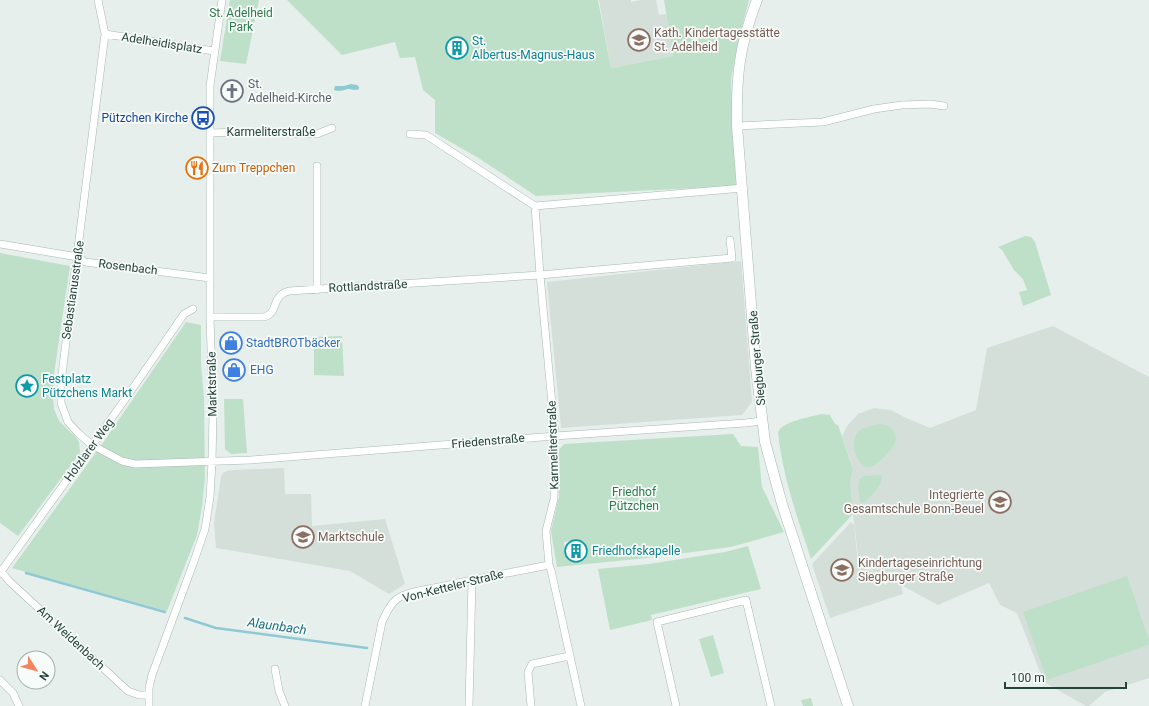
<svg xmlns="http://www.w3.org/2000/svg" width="1149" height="706" font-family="Roboto,sans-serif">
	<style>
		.built { fill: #d4dfda }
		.green { fill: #bfe0c8; fill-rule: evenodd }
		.water { fill: #8ec9d4 }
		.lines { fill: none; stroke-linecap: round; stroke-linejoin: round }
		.stream { stroke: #8ec9d4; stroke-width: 2.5 }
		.minor-casing { stroke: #a8b8b2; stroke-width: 8 }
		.secondary-casing { stroke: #a4bbb3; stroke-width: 11 }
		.minor { stroke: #fff; stroke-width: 7 }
		.secondary { stroke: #fff; stroke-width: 10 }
		.labels { text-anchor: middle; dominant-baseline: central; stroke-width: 3.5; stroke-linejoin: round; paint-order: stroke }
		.park-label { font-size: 12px; fill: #2d7a4b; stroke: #f7fbf9 }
		.education-label { font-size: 12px; fill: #785e54; stroke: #f7fbf9; text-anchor: start }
		.culture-label { font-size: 12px; fill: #0d838f; stroke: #f7fbf9; text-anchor: start }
		.street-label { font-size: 12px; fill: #24423a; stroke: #f7fbf9 }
		.worship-label { font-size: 12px; fill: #5b616d; stroke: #f7fbf9; text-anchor: start }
		.transit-label { font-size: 12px; fill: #164399; stroke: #f7fbf9; text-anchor: end }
		.food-label { font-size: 12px; fill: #c56008; stroke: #f7fbf9; text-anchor: start }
		.shop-label { font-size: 12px; fill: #366cbe; stroke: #f7fbf9; text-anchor: start }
		.water-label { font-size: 13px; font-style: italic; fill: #1c6f80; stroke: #f7fbf9 }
	</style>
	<rect width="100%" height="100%" fill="#e6efeb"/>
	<path class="built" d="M599,0h32v2l10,-2h15l3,15 7,-1 7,42 -62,12z
		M741,261l11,141 -10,13 -181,13 -14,-146z
		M1053,326l96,51v301l-44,14 -16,14h-3l-42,-24 -27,-69 -17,-8 -11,-22 -51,22 -37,-20 2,9 -73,24 -18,-54 39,-42 3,3 4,38 -1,1 19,9 -1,3 3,1 -2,3 10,5 4,-5 -31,-17 -10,-81 4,-14 -11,-32 5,-10 11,-12 16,-6 17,2 13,7 26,11 46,-18 11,-62z
		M284,468l1,26h26l1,32 73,-7 20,65 -16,10 -39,-23 -134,-23 -2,-25 7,-46 2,-4 4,-2 7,-1z"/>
	<path class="green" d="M230,0h29l-13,64 -26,-3z
		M287,0h311l13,68 62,-12 -9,-56h85l-10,38 -8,41 5,107 -200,10 -56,-37 -45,-26v-33l-12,-10 -8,-33 -15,1 -5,-16 -53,13z
		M1025,236l6,1 4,5 16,53 -28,11 -4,-14 8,-2 -4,-11 -9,-9 -12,-20 -4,-3z
		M0,253l70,13 -16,108 -1,23 1,12 5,12 10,10 7,6 3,5 1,11 -62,83 -18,-13z
		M186,322l15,3v38l3,36 1,78 -3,30 -5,28 -30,76 -155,-43 88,-121z
		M342,336l2,40 -30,-1v-38z
		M224,399h19l4,54 -16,1 -6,-5z
		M822,414l8,1 5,9 3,1 15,44 -3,13 3,32 -42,45c-14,-42 -28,-82 -33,-126 3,-12 33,-16 44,-19z
		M878,424c12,-1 22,9 16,21 -4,7 -18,22 -25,22 -13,0 -20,-26 -11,-35 4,-5 13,-6 20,-8z
		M733,434l8,12 17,1 4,40 22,45 -53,15 -84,11 -90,9 -6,-36 8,-34 -1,-46 6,-7zM579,540l2,15h4v5l-12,1 -2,-10h-6l-1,-9z
		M881,475c3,11 -10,20 -17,28l-4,-1 -2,-15 1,-7 4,-4z
		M748,546l13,43 -110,26 1,5 -42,10 -12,-61 51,-5 76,-12z
		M1127,576l22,64v5l-102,35 -24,-68z
		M713,635l11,38 -13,4 -12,-38z
		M811,698l2,8h-10l-2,-6z"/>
	<path class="water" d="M351,84l6,1 2,2v2c-5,2 -6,0 -11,0 -5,1 -8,3 -14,1l1,-4h9z"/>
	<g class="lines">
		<path class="stream" d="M26,573l139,39
			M185,618l31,10 151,20"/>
		<g class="minor-casing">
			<path id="minor" d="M98,0l7,34 -42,332 -2,16v21l7,19 10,11 14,12 30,16 13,3 116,-4 304,-24 190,-13 18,-2
				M105,34l109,17
				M737,126l86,-4 51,-13 28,-4 28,-1 14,2
				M210,133l31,-1 76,2 15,-6
				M410,134l16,1 109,71 208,-18
				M535,206l5,69 15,161 -1,63 -8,32 3,34 2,5 30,136
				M0,244l78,13 7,5 125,16
				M317,290v-124
				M210,317h54c12,-3 9,-14 16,-21 2,-3 6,-4 9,-5l251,-16 192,-17 -2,-18
				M0,570l9,11 119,110 11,4h9
				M0,573l126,-175 58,-84 9,-5
				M275,669l4,22 6,15
				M0,680l13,13 6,13
				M149,706v-18l3,-13 41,-111 12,-35 5,-32 2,-35 1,-49 -3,-96v-231l12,-86
				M365,706l17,-84c5,-10 9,-21 20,-26 13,-6 29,-7 42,-10 35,-8 70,-14 105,-21
				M469,706l3,-126
				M531,706l-3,-34 4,-8 37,-8
				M676,706l-19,-84 89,-22 25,106"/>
		</g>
		<g class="secondary-casing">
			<path id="secondary" d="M757,0c-18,46 -21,77 -20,126l19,242 9,74 17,62 66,202"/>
		</g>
		<use href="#minor" class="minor"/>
		<use href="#secondary" class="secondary"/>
	</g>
	<defs>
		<g id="school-ring" transform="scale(1.15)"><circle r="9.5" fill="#f7fbf9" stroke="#8d6e63" stroke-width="1.5"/><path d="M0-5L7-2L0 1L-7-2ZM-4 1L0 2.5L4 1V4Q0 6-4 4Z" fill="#8d6e63"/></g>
		<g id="building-ring" transform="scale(1.15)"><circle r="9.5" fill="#f7fbf9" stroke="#0f9aa8" stroke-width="1.5"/><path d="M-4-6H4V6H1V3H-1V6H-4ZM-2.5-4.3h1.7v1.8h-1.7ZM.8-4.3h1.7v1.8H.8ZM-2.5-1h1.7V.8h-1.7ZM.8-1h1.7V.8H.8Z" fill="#0f9aa8"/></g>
		<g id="church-ring" transform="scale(1.15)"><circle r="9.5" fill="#f7fbf9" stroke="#6b7280" stroke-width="1.5"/><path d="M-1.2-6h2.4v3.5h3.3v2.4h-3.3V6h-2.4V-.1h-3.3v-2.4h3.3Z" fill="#6b7280"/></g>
		<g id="bus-ring" transform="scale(1.15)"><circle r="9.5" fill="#f7fbf9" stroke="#1a4fb4" stroke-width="1.5"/><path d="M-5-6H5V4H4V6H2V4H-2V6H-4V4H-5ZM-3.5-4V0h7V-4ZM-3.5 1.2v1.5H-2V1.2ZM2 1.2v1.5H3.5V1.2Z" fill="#1a4fb4"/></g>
		<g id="restaurant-ring" transform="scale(1.15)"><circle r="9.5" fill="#f7fbf9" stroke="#e8710a" stroke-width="1.5"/><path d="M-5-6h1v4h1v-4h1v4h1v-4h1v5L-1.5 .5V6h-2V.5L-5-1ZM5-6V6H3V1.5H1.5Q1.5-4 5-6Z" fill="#e8710a"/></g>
		<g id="shop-ring" transform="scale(1.15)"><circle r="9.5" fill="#f7fbf9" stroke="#3f7fe0" stroke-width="1.5"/><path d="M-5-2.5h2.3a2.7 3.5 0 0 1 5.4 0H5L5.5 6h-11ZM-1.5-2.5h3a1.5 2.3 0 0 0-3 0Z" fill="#3f7fe0"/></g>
		<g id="sight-ring" transform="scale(1.15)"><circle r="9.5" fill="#f7fbf9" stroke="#0f9aa8" stroke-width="1.5"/><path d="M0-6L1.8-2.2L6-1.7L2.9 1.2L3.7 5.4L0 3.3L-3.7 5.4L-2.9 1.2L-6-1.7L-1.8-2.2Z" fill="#0f9aa8"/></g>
	</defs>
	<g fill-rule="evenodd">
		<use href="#school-ring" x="639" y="40"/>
		<use href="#building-ring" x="457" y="48"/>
		<use href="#church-ring" x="232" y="91"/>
		<use href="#bus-ring" x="203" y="118"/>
		<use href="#restaurant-ring" x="197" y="168"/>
		<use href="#shop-ring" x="231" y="343"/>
		<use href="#shop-ring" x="234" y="370"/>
		<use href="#sight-ring" x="27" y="386"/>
		<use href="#school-ring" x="1000" y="502"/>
		<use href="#school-ring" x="303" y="537"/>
		<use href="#building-ring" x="576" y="551"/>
		<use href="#school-ring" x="842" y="570"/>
	</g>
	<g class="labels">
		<g class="park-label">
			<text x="241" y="13">St. Adelheid<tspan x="241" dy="14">Park</tspan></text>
			<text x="634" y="492">Friedhof<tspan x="634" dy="14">Pützchen</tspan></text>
		</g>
		<g class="education-label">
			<text x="654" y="33">Kath. Kindertagesstätte<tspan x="654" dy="14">St. Adelheid</tspan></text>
			<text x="984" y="495" text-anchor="end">Integrierte<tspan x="984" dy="14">Gesamtschule Bonn-Beuel</tspan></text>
			<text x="318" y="537">Marktschule</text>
			<text x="858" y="563">Kindertageseinrichtung<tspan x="858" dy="14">Siegburger Straße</tspan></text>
		</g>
		<g class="culture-label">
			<text x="472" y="41">St.<tspan x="472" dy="14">Albertus-Magnus-Haus</tspan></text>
			<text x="42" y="379">Festplatz<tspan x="42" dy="14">Pützchens Markt</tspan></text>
			<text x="592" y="551">Friedhofskapelle</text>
		</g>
		<g class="street-label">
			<text transform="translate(162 43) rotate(9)">Adelheidisplatz</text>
			<text x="271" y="132">Karmeliterstraße</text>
			<text transform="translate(128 267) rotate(7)">Rosenbach</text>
			<text transform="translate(368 286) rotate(-3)">Rottlandstraße</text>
			<text transform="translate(73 290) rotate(-82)">Sebastianusstraße</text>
			<text transform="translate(757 358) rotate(-95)">Siegburger Straße</text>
			<text transform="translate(212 384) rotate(-91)">Marktstraße</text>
			<text transform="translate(488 441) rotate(-5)">Friedenstraße</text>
			<text transform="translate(553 445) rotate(-92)">Karmeliterstraße</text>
			<text transform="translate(89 450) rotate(-54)">Holzlarer Weg</text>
			<text transform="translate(453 586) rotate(-14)">Von-Ketteler-Straße</text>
			<text transform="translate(71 638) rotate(43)">Am Weidenbach</text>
		</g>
		<g class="worship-label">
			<text x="248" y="84">St.<tspan x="248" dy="14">Adelheid-Kirche</tspan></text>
		</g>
		<g class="transit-label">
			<text x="188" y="118">Pützchen Kirche</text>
		</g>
		<g class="food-label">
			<text x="212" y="168">Zum Treppchen</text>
		</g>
		<g class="shop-label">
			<text x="246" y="343">StadtBROTbäcker</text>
			<text x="250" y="370">EHG</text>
		</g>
		<g class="water-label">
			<text transform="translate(277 626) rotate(8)">Alaunbach</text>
		</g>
	</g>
	<g transform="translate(36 670) rotate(126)"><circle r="19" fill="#f7fbf9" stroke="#a3b1ad"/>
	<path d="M0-3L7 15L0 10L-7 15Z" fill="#f4845f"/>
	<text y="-6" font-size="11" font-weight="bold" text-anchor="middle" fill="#24423a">N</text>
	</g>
	<path d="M1005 682v6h121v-6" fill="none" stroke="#24423a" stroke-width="2"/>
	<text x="1011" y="682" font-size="12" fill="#24423a" stroke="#f7fbf9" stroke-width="3" paint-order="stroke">100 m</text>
</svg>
